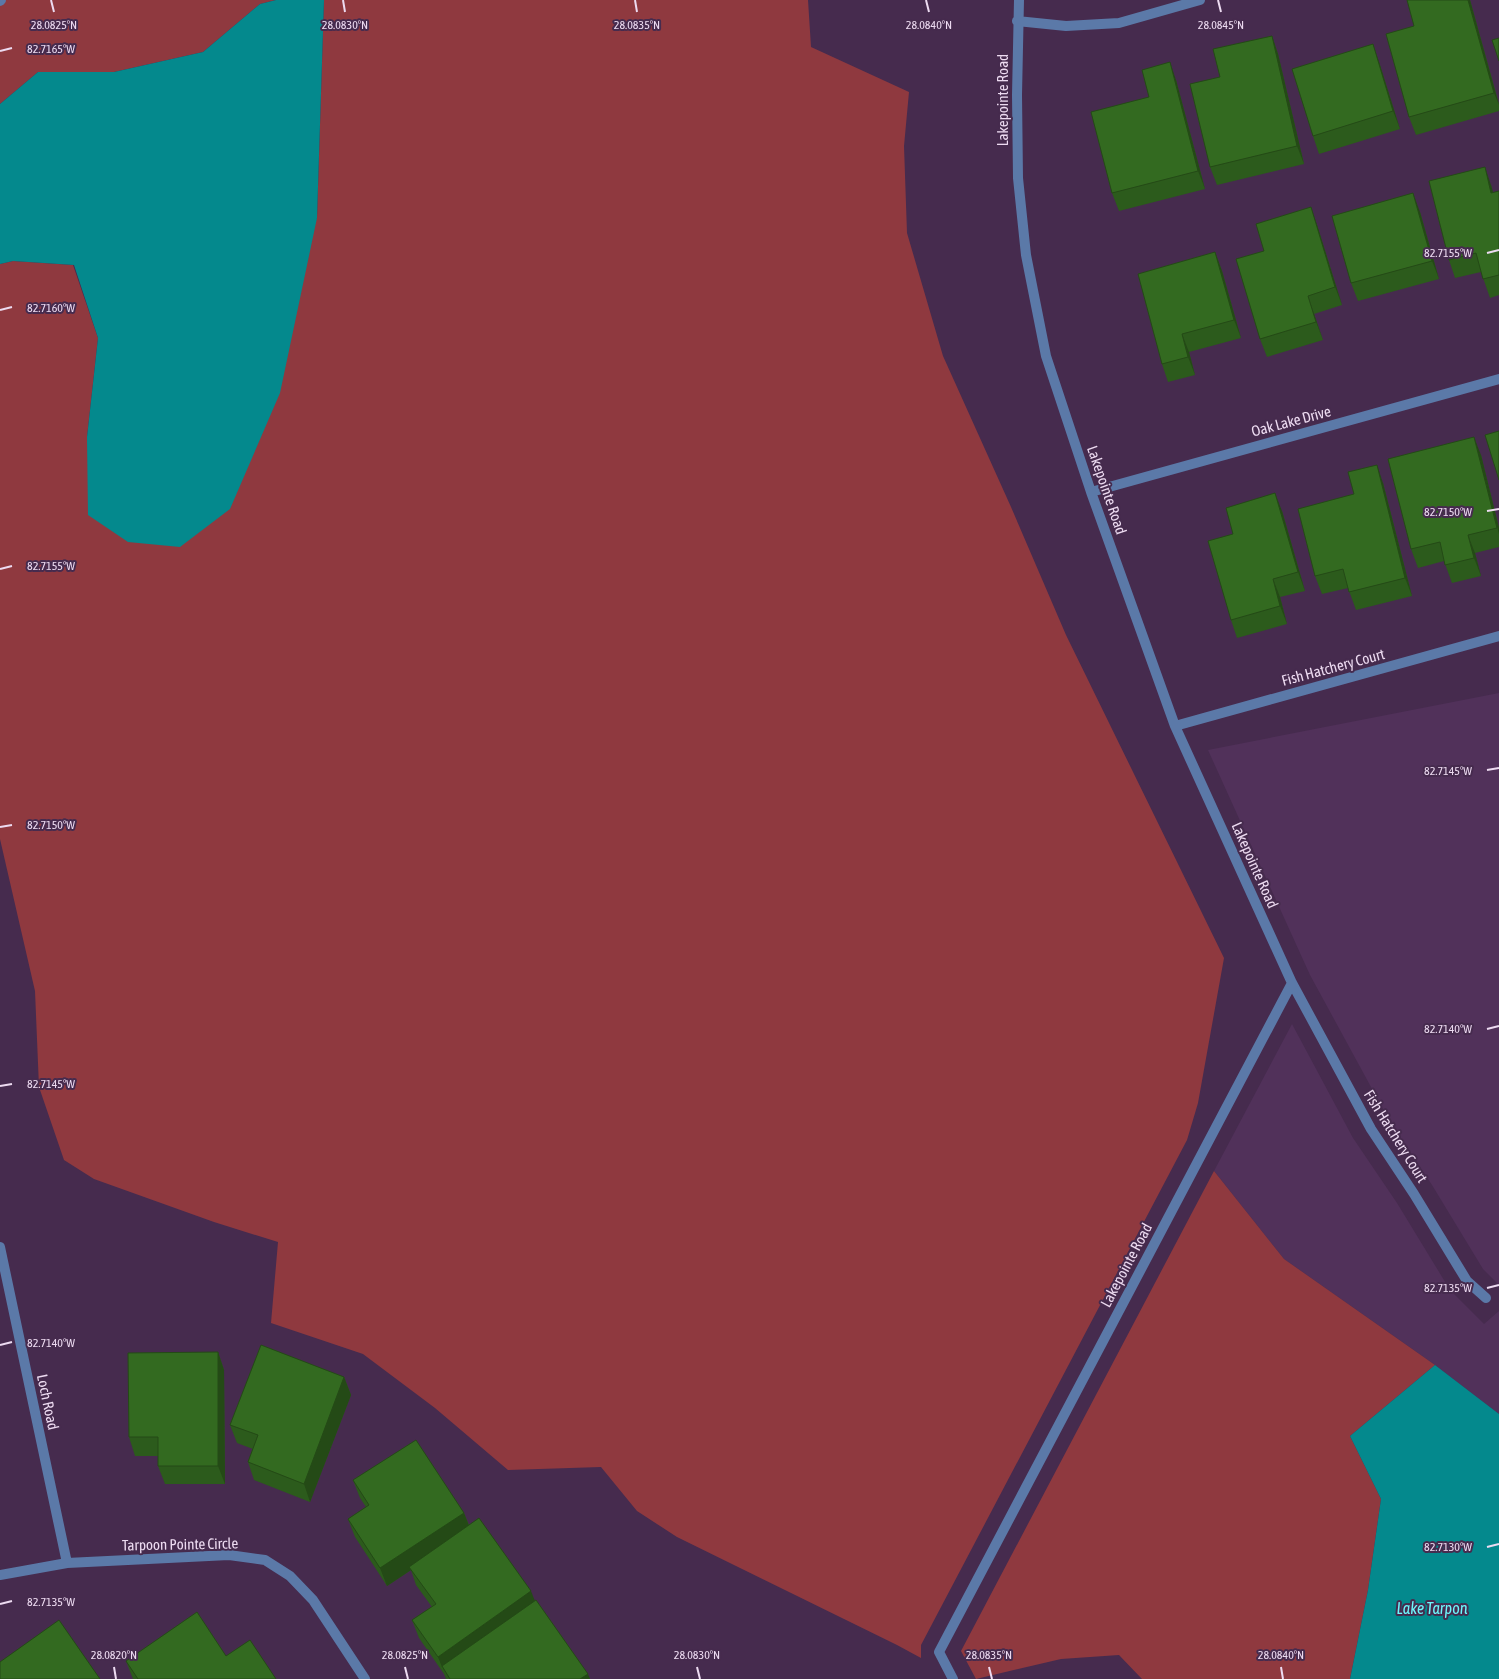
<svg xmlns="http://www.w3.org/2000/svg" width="1499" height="1679" font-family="'Asap Condensed',sans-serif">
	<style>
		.built { fill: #51315a }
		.green { fill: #8f393f }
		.water { fill: #04898d }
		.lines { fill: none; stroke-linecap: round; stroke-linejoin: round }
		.lane { stroke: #5b79a8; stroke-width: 10 }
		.street { stroke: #5b79a8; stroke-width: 10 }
		.wall { fill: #2c5b1c }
		.shaded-wall { fill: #244a16 }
		.building { fill: #336a20; stroke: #244a16 }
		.ticks { fill: none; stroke: #eddbf1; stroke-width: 2 }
		.labels { text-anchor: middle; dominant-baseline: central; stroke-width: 4; stroke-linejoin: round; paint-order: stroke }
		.street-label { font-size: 15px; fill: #eddbf1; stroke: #462b4e }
		.water-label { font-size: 16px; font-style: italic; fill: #6ef9fe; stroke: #462b4e }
		.ticks-label { font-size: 12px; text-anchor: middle; fill: #eddbf1; stroke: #462b4e; stroke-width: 4; stroke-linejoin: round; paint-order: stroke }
	</style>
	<rect width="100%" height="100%" fill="#462b4e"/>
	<path class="built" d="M1499,693v592l-16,-16 -51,-84 -43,-65 -79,-145 -102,-225z
		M1292,1024l61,114 44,65 53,87 34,34 15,-13v103l-64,-49 -151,-106 -70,-88z"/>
	<path class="green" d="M0,0h276l-16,4 -57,48 -89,20h-76l-38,32z
		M324,0h484l3,47 98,45 -5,54 3,87 36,123 68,151 55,128 158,323 -26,145 -11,37 -266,505v13l-24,-13 -220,-108 -40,-26 -36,-44 -93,3 -73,-62 -72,-54 -92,-31 7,-81 -64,-20 -120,-43 -30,-19 -25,-73 -4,-96 -35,-152v-575l13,-3 60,4 25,73 -11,99 230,-219z
		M1214,1171l70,88 151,106 -85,71 31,63 -13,91 -18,89h-208l-23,-24 -58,4 -85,20 -15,-28z"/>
	<path class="water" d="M276,0h48l-7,218 -37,175 -50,116 -50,38 -52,-5 -40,-27 -1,-78 11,-99 -24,-73 -61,-4 -13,3v-160l38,-32h76l89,-20 57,-48z
		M1435,1365l64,49v265h-149l18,-89 13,-91 -31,-63z"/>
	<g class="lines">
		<path class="lane" d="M0,1l1,-1"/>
		<path class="street" d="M1019,0l-2,95 1,83 8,77 20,101 45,136 84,234 117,257 79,146 43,65 53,87 19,17
			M1017,21l49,5 53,-3 81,-23
			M1091,492l408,-113
			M1175,726l324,-90
			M0,1247l67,316
			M0,1575l67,-12 162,-8 36,5 25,16 23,24 52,79
			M953,1679l-14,-27 353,-669"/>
	</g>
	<path class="wall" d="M1470,0l29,104v7l-83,24 -7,-18 5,-91z
		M1272,36l6,18 26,110 -87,21 -7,-18 10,-90z
		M1379,62l21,67 -81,25 -6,-18z
		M1176,80l29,109 -86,22 -7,-18 37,-96z
		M1491,185l2,8 6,-2v104l-9,3 -9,-26 -26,6 -6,-18z
		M1420,212l19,67 -81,22 -7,-18z
		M1317,225l25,80 -28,9 9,26 -56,17 -7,-18 4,-88z
		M1215,252l7,19 19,67 -52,14 6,23 -27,7 -6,-18z
		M1481,455l18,73v19l-24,6 6,23 -29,7 -8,-22 -26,7 -7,-19z
		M1383,483l29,113 -56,14 -8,-22 -26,6 -7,-18 39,-82z
		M1282,511l23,80 -25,6 7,27 -50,14 -6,-18 2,-86z
		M218,1352l6,18 1,114h-60l-7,-18v-10h-23l-6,-19z
		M344,1377l7,18 -41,107 -56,-22 -6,-18 5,-13 -16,-6 -7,-18z
		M353,1480l111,33 5,12 66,76 55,78h-144l-2,-5 -25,-36 -7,-18 20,-13 -16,-22 -5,-15 -24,16 -32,-49 -7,-18 18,-12 -6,-9z
		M226,1656l50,23h-143l-7,-18z"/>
	<path class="shaded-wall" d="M1468,0h2l29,105 -5,-12z
		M1272,36l6,18 26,110 -7,-18z
		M1373,44l6,18 21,67 -7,-18z
		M1170,62l6,18 29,109 -7,-18z
		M1485,167l6,18 7,26 -7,-18z
		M1413,193l7,19 19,67 -7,-18z
		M1311,207l6,18 25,80 -7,-18z
		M1215,252l7,19 19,67 -7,-18z
		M1308,296l6,18 9,26 -7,-18z
		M1182,334l7,18 6,23 -7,-18z
		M1474,437l7,18 18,73v6z
		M1377,465l6,18 29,113 -7,-18z
		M1275,493l7,18 23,80 -7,-19z
		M1468,535l7,18 6,23 -7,-18z
		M1273,579l7,18 7,27 -7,-18z
		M218,1352l6,18 1,114 -7,-18z
		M344,1377l7,18 -41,107 -6,-18z
		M464,1513l7,18 -62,36 2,3 -24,16 -7,-18z
		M531,1591l7,18 -96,58 -4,-10z
		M588,1674l2,5h-10z"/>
	<path class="building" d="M1407,0h61l26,93 -85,24 -23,-83 28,-8z
		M1272,36l25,110 -87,21 -20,-83 30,-7 -7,-28z
		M1499,38v23l-7,-21z
		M1373,44l20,67 -80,25 -21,-67z
		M1170,62l28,109 -86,22 -21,-81 58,-15 -7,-27z
		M1485,167l6,26 8,-2v84l-16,4 -7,-26 -27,7 -20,-79z
		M1413,193l19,68 -81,22 -19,-67z
		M1311,207l24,80 -27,9 8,26 -56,17 -24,-80 28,-8 -8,-27z
		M1215,252l19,68 -52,14 6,23 -26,7 -24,-90z
		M1499,431v49l-14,-45z
		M1474,437l23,91 -29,7 6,23 -29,7 -5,-23 -29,7 -23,-90z
		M1377,465l28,113 -56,14 -6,-23 -28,7 -17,-67 56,-15 -6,-22z
		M1275,493l23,79 -25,7 7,27 -49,14 -23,-79 25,-7 -7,-26z
		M261,1345l83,32 -40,107 -56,-22 10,-27 -28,-10z
		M218,1352v114h-60v-29h-29l-1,-84z
		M416,1440l48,73 -84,55 -32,-49 21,-14 -16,-25z
		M479,1518l52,73 -93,66 -26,-37 24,-16 -27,-37z
		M536,1600l52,74 -8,5h-130l-8,-13z
		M197,1612l29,44 24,-16 26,39h-138l-12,-18z
		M59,1620l41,59h-100v-17z"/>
	<path class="ticks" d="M51,0l3,12M343,0l2,12M635,0l2,12M926,0l3,12M1218,0l3,12M0,51l12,-3M1487,253l12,-3M0,310l12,-3M1487,511l12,-2M0,569l12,-3M1487,770l12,-2M0,827l12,-2M1487,1029l12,-3M0,1086l12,-2M1487,1288l12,-3M0,1345l12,-3M1487,1547l12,-3M0,1604l12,-3M114,1667l2,12M405,1667l3,12M697,1667l3,12M989,1667l3,12M1281,1667l2,12"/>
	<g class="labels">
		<g class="street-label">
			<text transform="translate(1002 100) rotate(-90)">Lakepointe Road</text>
			<text transform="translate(1291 421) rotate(-15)">Oak Lake Drive</text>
			<text transform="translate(1107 490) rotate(71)">Lakepointe Road</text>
			<text transform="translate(1333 667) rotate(-15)">Fish Hatchery Court</text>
			<text transform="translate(1255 865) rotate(66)">Lakepointe Road</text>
			<text transform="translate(1396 1136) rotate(58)">Fish Hatchery Court</text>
			<text transform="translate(1126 1265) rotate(-62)">Lakepointe Road</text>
			<text transform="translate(48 1402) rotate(78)">Loch Road</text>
			<text transform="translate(180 1544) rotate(-1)">Tarpoon Pointe Circle</text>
		</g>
		<g class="water-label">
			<text x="1432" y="1608">Lake Tarpon</text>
		</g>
	</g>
	<g class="ticks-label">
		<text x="54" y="29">28.0825°N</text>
		<text x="345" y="29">28.0830°N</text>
		<text x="637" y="29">28.0835°N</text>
		<text x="929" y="29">28.0840°N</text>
		<text x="1221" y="29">28.0845°N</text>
		<text x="51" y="53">82.7165°W</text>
		<text x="1448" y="257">82.7155°W</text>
		<text x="51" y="312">82.7160°W</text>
		<text x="1448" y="516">82.7150°W</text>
		<text x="51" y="570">82.7155°W</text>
		<text x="1448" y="775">82.7145°W</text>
		<text x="51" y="829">82.7150°W</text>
		<text x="1448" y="1033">82.7140°W</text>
		<text x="51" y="1088">82.7145°W</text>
		<text x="1448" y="1292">82.7135°W</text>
		<text x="51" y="1347">82.7140°W</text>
		<text x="1448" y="1551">82.7130°W</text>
		<text x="51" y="1606">82.7135°W</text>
		<text x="114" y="1659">28.0820°N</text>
		<text x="405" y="1659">28.0825°N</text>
		<text x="697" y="1659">28.0830°N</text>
		<text x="989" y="1659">28.0835°N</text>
		<text x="1281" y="1659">28.0840°N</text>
	</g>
</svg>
